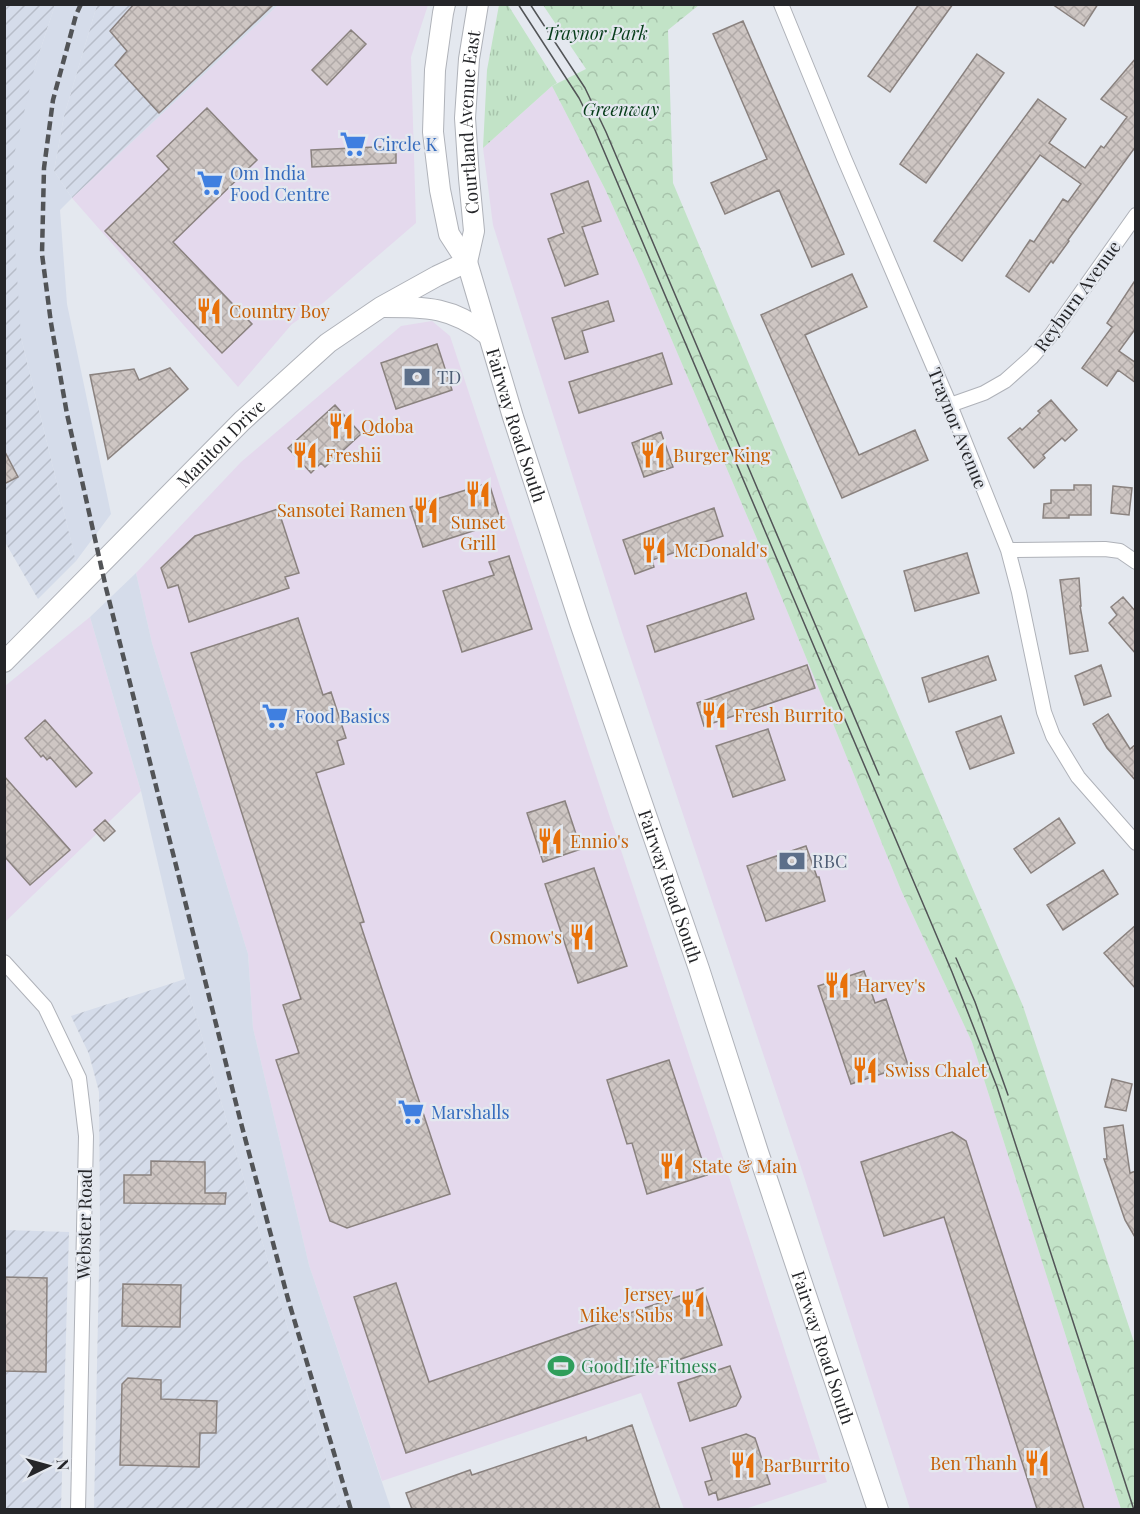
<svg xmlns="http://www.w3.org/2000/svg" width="1140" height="1514" font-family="'Playfair Display',serif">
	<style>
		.commercial { fill: #e4d9ed }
		.industrial { fill: url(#industrial-furrows) }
		.built { fill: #d5dcea }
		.grass { fill: url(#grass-tufts) }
		.forest { fill: url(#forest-crowns) }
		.building { fill: url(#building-cross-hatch); stroke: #8a827f; stroke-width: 1.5 }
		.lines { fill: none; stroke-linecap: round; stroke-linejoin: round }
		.street-casing { stroke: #afb2b9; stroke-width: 16 }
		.secondary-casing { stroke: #afb2b9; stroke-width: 22 }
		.street { stroke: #fff; stroke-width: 14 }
		.secondary { stroke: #fff; stroke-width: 20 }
		.tram { stroke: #525457; stroke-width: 1.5 }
		.rail { stroke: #525457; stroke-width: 4.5; stroke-dasharray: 9 4.5; stroke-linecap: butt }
		.labels { text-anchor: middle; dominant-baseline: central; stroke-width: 4.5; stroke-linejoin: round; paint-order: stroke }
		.park-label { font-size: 18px; font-style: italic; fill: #053c18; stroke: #e4e8ef }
		.street-label { font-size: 18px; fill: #252629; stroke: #e4e8ef }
		.shop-label { font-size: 18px; fill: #366cbe; stroke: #e4e8ef; text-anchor: start }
		.food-label { font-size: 18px; fill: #c56008; stroke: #e4e8ef; text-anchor: start }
		.service-label { font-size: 18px; fill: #4e5e75; stroke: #e4e8ef; text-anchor: start }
		.leisure-label { font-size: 18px; fill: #27864d; stroke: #e4e8ef; text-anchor: start }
	</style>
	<defs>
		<pattern id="industrial-furrows" width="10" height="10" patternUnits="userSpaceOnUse" patternTransform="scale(1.5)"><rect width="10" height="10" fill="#d5dcea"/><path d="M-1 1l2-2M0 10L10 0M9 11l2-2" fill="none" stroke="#b7bdc9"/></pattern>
		<pattern id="grass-tufts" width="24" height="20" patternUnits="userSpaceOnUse" patternTransform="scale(1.5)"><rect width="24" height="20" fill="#c2e3c7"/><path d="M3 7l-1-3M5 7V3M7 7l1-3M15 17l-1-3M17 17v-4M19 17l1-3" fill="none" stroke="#a7c3ab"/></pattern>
		<pattern id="forest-crowns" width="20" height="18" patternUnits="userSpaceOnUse" patternTransform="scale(1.5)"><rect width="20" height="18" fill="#c2e3c7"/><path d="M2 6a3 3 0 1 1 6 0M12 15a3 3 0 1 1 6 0" fill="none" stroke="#a7c3ab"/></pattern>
		<pattern id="building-cross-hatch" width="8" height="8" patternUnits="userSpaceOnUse" patternTransform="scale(1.5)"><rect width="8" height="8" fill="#cec6c3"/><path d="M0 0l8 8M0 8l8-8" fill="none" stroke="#b1aaa8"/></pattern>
	</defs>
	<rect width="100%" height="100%" fill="#e4e8ef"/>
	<path class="commercial" d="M278,5h150l-17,52 5,166 -93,80 -31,21 -54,63 -166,-189z
		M552,86l53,103 39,86 130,304 127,311 71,152 149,467h-211l-111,-348 -177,-529 -129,-407 -10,-77z
		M432,321l18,15 265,797 112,349 -82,27h-61l-43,-116 -259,88 -73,-216 -56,-237 -5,-74 -96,-311 -16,-70 105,-111 160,-136z
		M90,617l51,174 -136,131v-236z"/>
	<path class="industrial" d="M4,5h51l-20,61 -14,271 55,224 -38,38 -33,-57z
		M97,5h181l-206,193 -18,-27 10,-55z
		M185,979l156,530h-247l6,-287 -1,-130 -10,-38 -18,-38z
		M5,1230l64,2 -8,277 -56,1z"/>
	<path class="built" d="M55,5h42l-33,111 -10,55 18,27 -12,12 7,94 44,210 -35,47 -55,-224 -7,-106v-76l21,-89z
		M136,573l16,70 96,311 5,74 56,237 82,244h-50l-156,-530 -44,-188 -51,-174z"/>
	<path class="grass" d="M499,5h9l49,78 -5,3 -69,62 4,-78z"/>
	<path class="forest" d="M543,5h156l-31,25 5,153 147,350 203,473 112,339v164h-14l-149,-467 -71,-152 -127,-311 -130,-304 -39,-86 -53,-103 34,-17z"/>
	<path class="building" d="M134,4h140l-115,109 -44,-48 12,-14 -17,-20z
		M919,4h34l-63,88 -22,-16z
		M1052,4h46l-14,22z
		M743,21l101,233 -32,13 -33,-77 -54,24 -14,-31 56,-24 -54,-125z
		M351,30l15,14 -39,41 -15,-15z
		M977,54l27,19 -78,110 -26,-19z
		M1136,58v88l-68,94 1,1 -16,22 -2,-2 -22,31 -23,-16 24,-36 4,2 29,-43 5,3 13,-18 -41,-29 -78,106 -28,-20 104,-142 28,20 -17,24 36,25 16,-22 3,2 23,-31 -26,-18z
		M207,108l50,52 -84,82 79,82 -30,29 -117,-122 64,-62 -12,-13z
		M396,146v17l-84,4 -1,-17z
		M588,181l13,40 -19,6 16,47 -33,12 -17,-47 16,-6 -13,-39z
		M852,274l15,33 -62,28 54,120 56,-25 13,30 -86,38 -81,-183z
		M1136,279v49l-17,23 17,12v20l-18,-13 -11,16 -25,-18 30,-41 -5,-4z
		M608,301l6,20 -32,10 6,21 -23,7 -13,-41z
		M437,344l15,46 -56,19 -15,-46z
		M662,353l10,31 -93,29 -10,-31z
		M170,368l18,21 -80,70 -18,-84 44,-6 5,11z
		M1051,400l26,30 -12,11 -3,-3 -19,17 2,3 -11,10 -26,-30 12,-10 2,2 18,-17 -2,-2z
		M335,405l26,29 -36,33 -4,-4 -10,10 -23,-25z
		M661,432l12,35 -29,10 -12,-34z
		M4,450l14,27 -14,7z
		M489,483l12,39 -78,25 -13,-40z
		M1074,485h17v30h-22v3h-26l1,-14 7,-1v-13h23z
		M1113,486l19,2 -3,27 -18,-2z
		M714,508l9,28 -71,24 2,7 -19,7 -12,-34z
		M278,509l21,64 -14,4 4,11 -100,34 -11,-37 -10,3 -7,-20 34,-32z
		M967,553l12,40 -64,18 -11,-40z
		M509,556l23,73 -70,23 -19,-61 51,-16 -5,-13z
		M1079,578l2,28h-1l8,45 -18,3 -10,-74z
		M746,593l8,26 -99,33 -8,-26z
		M1123,597l13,15v42l-27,-31 8,-8 -6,-8z
		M298,618l25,77 8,-3 15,46 -9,3 7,23 -28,9 48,149 -4,1 90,271 -103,34 -17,-7 -54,-161 23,-7 -16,-48 18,-6 -110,-346z
		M988,656l8,24 -67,22 -7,-24z
		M807,665l8,23 -111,38 -7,-23z
		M1101,665l10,31 -27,9 -9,-29z
		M1108,714l22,35 6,-5v37l-29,-33 -14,-24z
		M1001,716l13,37 -44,16 -14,-37z
		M45,720l47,53 -16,14 -26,-30 -3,3 -4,-5 -2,2 -16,-19z
		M768,729l17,51 -52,17 -17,-51z
		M4,776l66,74 -40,35 -26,-29z
		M565,801l16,48 -38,13 -16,-49z
		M1059,818l16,25 -44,30 -17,-24z
		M105,820l10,11 -11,10 -10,-11z
		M806,846l11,31h2l6,24 -59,20 -19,-55z
		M594,868l33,98 -49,17 -33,-99z
		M1103,870l15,24 -55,36 -16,-25z
		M1136,925v64l-32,-36z
		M864,971l11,32 11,-4 22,66 -57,19 -33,-98z
		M669,1060l38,115 -60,19 -15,-51 -5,1 -20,-64z
		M1112,1079l20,5 -6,27 -21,-4z
		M1123,1125l7,48 6,-2v68l-11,-19 -21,-61h3l-3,-31z
		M952,1132l14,9 118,368h-47l-93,-292 -60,19 -23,-74z
		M151,1161l54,1v31h21l-1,11 -101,-1v-28h27z
		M4,1277l43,1 -1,94 -42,-1z
		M396,1283l33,99 274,-94 19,57 -316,108 -52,-156z
		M123,1284l58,1 -1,42 -58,-1z
		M730,1366l11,31 -5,9 -46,15 -12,-38z
		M128,1378l33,2v19l56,2 -1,32h-16l-1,34 -79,-2 2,-81z
		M632,1425l28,84h-248l-6,-16 64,-23 2,5 114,-38 1,4z
		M746,1434l9,4 15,46 -52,16 -2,-8 -7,3 -4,-13 7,-2 -10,-32z"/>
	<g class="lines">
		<g class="street-casing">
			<path id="street" d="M781,4l63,154 106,247 58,145 11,42 25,120 9,24 25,41 58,66
				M950,405l34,-12 21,-12 27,-24 19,-22 85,-120
				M1008,550l97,-1 15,2 16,11
				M4,962l41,45 34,71 7,58 -8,374"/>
		</g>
		<g class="secondary-casing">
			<g id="secondary">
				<path id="s1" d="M445,4l-2,9 -8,57 -2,62 7,58 9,44 18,28 46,155 67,206 119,346 59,183 120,358"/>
				<path id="s2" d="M467,262l7,-31 -5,-53 -4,-60 4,-59 9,-55"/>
				<path d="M384,307c44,0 68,0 104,28"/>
				<path id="s3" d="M4,662l238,-241 86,-78 53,-36 56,-31 30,-14"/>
			</g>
		</g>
		<use href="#street" class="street"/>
		<use href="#secondary" class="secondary"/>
		<path class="tram" d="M518,4l61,94 16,32 357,842 45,115 137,423
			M530,4l55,84 21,44 273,643
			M956,958l19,44 33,93"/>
		<path class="rail" d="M81,4l-5,11 -23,85 -9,68 -2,86 9,69 16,91 39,174 135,535 47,176 63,211"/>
	</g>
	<defs>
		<g id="supermarket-bare" transform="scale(2.07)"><path d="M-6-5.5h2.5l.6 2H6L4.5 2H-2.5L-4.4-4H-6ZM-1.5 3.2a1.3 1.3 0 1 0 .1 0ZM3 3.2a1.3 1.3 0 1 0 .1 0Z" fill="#3f7fe0" stroke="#e4e8ef" stroke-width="2.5" paint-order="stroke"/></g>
		<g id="restaurant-bare" transform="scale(2.07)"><path d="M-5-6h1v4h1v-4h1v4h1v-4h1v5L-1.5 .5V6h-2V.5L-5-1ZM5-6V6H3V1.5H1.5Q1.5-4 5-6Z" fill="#e8710a" stroke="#e4e8ef" stroke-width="2.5" paint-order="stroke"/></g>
		<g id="bank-bare" transform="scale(2.07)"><path d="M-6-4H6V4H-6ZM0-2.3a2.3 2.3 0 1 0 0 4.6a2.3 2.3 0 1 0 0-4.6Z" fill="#5c6f8a" stroke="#e4e8ef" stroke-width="2.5" paint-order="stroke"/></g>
		<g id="stadium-bare" transform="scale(2.07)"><path d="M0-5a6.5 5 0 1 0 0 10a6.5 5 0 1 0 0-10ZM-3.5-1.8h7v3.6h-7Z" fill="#2e9e5b" stroke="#e4e8ef" stroke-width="2.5" paint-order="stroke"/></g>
	</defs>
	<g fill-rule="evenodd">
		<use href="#supermarket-bare" x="353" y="144"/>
		<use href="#supermarket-bare" x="210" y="183"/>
		<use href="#restaurant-bare" x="209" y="311"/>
		<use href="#bank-bare" x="417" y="377"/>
		<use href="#restaurant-bare" x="341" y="426"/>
		<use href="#restaurant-bare" x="305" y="455"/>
		<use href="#restaurant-bare" x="653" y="455"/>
		<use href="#restaurant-bare" x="478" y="494"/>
		<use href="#restaurant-bare" x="426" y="510"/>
		<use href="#restaurant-bare" x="654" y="550"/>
		<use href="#restaurant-bare" x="714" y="715"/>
		<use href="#supermarket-bare" x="275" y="716"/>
		<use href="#restaurant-bare" x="550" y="841"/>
		<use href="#bank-bare" x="792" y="861"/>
		<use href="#restaurant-bare" x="582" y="937"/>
		<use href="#restaurant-bare" x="837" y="985"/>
		<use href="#restaurant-bare" x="865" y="1070"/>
		<use href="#supermarket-bare" x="411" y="1112"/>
		<use href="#restaurant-bare" x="672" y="1166"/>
		<use href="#restaurant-bare" x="693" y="1304"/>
		<use href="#stadium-bare" x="561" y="1366"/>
		<use href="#restaurant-bare" x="1037" y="1463"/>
		<use href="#restaurant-bare" x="743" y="1465"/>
	</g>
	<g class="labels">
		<g class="park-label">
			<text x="596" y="33">Traynor Park</text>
			<text x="621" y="109">Greenway</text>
		</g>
		<g class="street-label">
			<text stroke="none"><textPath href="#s2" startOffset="141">Courtland Avenue East</textPath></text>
			<text transform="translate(1077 296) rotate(-54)">Reyburn Avenue</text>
			<text stroke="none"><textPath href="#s1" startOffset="436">Fairway Road South</textPath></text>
			<text transform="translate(958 428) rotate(68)">Traynor Avenue</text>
			<text stroke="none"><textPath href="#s3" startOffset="308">Manitou Drive</textPath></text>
			<text stroke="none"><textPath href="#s1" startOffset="922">Fairway Road South</textPath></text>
			<text transform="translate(84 1224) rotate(-89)">Webster Road</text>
			<text stroke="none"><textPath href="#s1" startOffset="1408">Fairway Road South</textPath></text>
		</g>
		<g class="shop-label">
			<text x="373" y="144">Circle K</text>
			<text x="230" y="173">Om India<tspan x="230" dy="21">Food Centre</tspan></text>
			<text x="295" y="716">Food Basics</text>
			<text x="431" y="1112">Marshalls</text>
		</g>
		<g class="food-label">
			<text x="229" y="311">Country Boy</text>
			<text x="361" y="426">Qdoba</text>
			<text x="325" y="455">Freshii</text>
			<text x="673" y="455">Burger King</text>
			<text x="406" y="510" text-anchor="end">Sansotei Ramen</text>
			<text x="478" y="522" text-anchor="middle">Sunset<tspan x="478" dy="21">Grill</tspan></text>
			<text x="674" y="550">McDonald's</text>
			<text x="734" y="715">Fresh Burrito</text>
			<text x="570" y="841">Ennio's</text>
			<text x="562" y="937" text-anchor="end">Osmow's</text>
			<text x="857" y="985">Harvey's</text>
			<text x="885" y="1070">Swiss Chalet</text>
			<text x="692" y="1166">State &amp; Main</text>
			<text x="673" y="1294" text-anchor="end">Jersey<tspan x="673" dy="21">Mike's Subs</tspan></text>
			<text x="1017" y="1463" text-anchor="end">Ben Thanh</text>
			<text x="763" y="1465">BarBurrito</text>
		</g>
		<g class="service-label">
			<text x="437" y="377">TD</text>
			<text x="812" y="861">RBC</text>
		</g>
		<g class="leisure-label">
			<text x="581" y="1366">GoodLife Fitness</text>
		</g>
	</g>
	<rect width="1140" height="1514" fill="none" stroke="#252629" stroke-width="12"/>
	<g transform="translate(48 1466) rotate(85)" stroke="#e4e8ef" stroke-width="4.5" paint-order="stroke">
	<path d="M0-4.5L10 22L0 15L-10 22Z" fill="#252629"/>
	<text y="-9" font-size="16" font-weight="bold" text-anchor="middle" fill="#252629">N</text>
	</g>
</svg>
